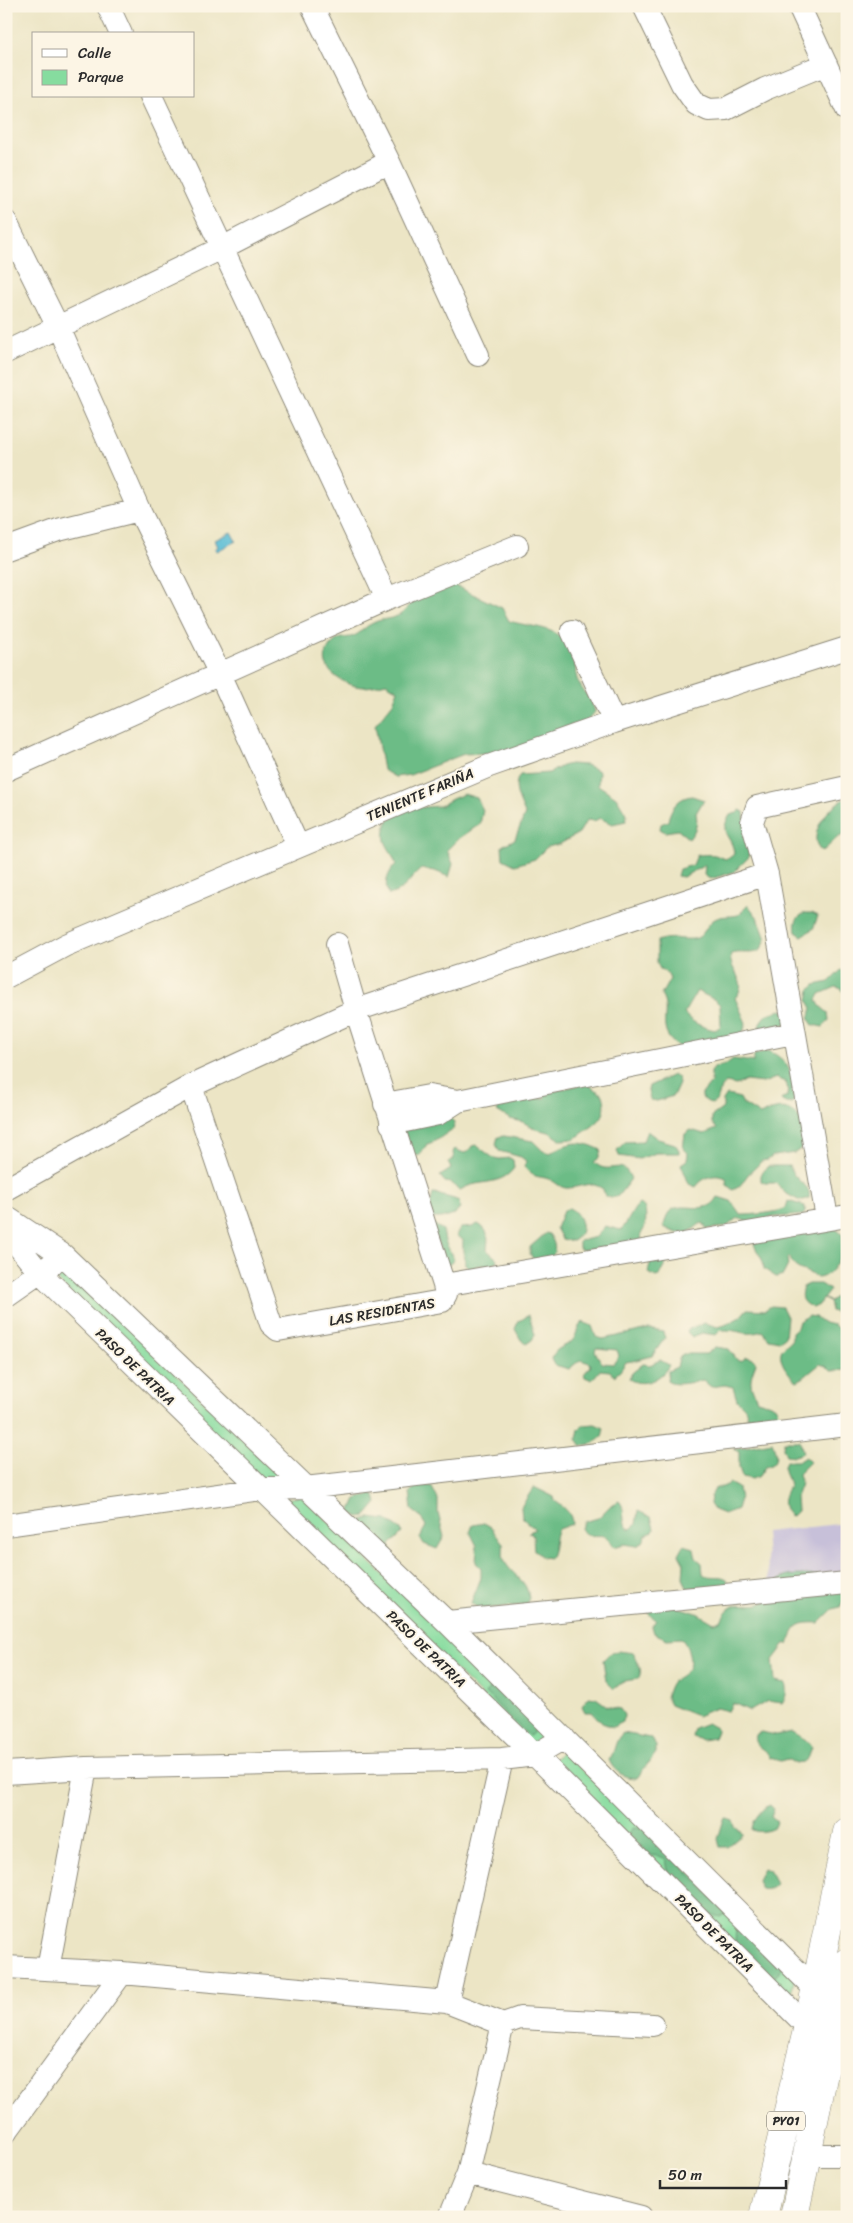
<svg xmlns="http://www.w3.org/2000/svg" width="853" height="2223" font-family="Sriracha,sans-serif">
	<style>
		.industrial { fill: #c7c0d9 }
		.green { fill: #86dc9f; stroke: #588465 }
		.forest { fill: #6cbc86; stroke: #4c7458; fill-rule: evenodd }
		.water { fill: #56bbd4; stroke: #407380 }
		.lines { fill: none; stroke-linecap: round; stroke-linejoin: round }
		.minor-casing { stroke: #8c8878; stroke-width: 24 }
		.highway-casing { stroke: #8c8878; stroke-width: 29 }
		.minor { stroke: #fff; stroke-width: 22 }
		.highway { stroke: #fff; stroke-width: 28 }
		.labels { text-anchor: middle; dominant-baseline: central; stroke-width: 4; stroke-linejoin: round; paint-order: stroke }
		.shield { fill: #fcf5e5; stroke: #6a6863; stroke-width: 1 }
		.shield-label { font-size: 12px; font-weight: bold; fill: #2b2b2b }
		.street-label { font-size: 14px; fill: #2b2b2b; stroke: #fcf5e5 }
	</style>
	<rect width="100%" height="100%" fill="#fcf5e5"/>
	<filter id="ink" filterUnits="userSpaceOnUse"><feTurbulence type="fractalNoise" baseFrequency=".02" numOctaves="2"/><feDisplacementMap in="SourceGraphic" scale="10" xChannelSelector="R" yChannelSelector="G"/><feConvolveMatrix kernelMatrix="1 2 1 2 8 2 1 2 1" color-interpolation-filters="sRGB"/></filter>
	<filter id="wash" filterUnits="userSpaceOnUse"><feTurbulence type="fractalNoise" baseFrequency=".0096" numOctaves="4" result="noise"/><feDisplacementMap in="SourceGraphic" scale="20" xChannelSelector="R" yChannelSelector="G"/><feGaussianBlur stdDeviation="1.12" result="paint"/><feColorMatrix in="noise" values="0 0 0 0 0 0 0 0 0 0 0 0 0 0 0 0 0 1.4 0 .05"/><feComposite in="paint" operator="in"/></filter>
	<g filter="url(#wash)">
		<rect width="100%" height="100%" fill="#ece5c5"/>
		<path class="industrial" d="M847,1523v53l-78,7 -4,-51z"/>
		<path class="green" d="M66,1267l215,210 -21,1 -206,-201z
			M302,1496l244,237 -14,12 -250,-245z
			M563,1752l233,220 -6,27 -239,-237z"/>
		<path class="forest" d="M437,577l65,31 7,13c31,9 52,2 65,39 2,6 1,13 3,19 6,15 14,16 18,33l-9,10 -14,3 -28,9 -10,10 -25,8 -45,2 -54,21 -15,2 -12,-7 -8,-45 18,-22 5,-13 -12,-7c-12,3 -22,6 -34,2 -12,-5 -21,-9 -26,-21 -3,-10 4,-21 13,-25 4,-2 11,-1 15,-3 7,-3 11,-10 19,-13 9,-5 19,-3 28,-9 9,-7 11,-13 14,-23z
			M570,764l16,1 13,6 -1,14 18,12 11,18 -1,6 -14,3 -12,-6 -6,3 -7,-1 -8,13 -19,11 -13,3 -12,12 -20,6 -12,-6 -1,-13 13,-7 10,-25c-5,-13 -14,-27 -5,-39l29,-2 13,-7z
			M464,794l13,4 6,12 -3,14 -23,16 -10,10 6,14 -4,13 -14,-6 -14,-2c-14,12 -14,20 -32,26 -6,-11 -1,-22 7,-31 -7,-21 -17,-20 -8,-44l24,-12 28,-2 12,-7z
			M692,796l12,4 -8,13c2,11 0,17 -7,26l-11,-9 -13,2 -5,-3 1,-5 7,-3c2,-13 11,-24 24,-25z
			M847,798v35l-10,5 -15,14c-18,-15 8,-49 25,-54z
			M740,810l4,2 5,45 -15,15 -24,7 -6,-4 1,-10 -22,12 -6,-1 2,-7 14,-4 4,-10c5,0 12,-1 18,0 9,3 11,7 19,-1 -1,-19 -17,-18 -4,-39l7,-2z
			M748,905l10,13 8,21 -6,12c-10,4 -19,0 -29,3 -4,17 20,26 4,44l11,25 -4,13 -63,11c-26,-17 -6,-34 -18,-52l9,-16 -3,-6 -7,-4 -3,-6v-22c13,-5 23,-1 36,-2 12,-1 12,-15 22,-20 7,-4 15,-2 23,-4zM697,991l18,9 5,5 1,21 -6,4c-11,-2 -25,-8 -31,-17z
			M805,913h7l6,3 -5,13 -11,7 -6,-4c-1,-10 -1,-14 9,-19z
			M841,970l6,2v26l-5,-9 -6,-2 -16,7 -3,6 3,6 8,7 1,7 -6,7 -10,-2 -4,-6 3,-11 -4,-7 2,-11 5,-5 14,-3z
			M782,1010l18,11 -41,8c2,-15 11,-16 23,-19z
			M767,1051c16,4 24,19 29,33l-4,6 3,10c-5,5 -8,4 -13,1l-1,-2 6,-3 1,-8 -3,-6 -9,-4 -13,5 -17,-2 -10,4 -10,-2 -5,4c-2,7 -2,15 -10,17l-9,-6v-4l9,-11v-11l4,-5 10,-2 8,-6 21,3v-7z
			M673,1075l5,3 1,5 -6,13 -16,5 -7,-1 -2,-10 1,-4z
			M587,1083l16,12c8,26 -12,30 -28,44l-14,1 -12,-8 -14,-3 -12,-7 -13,-3 -13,-8c6,-20 33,-11 49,-13l-3,-4z
			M727,1095l13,3 3,6 17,11c25,-12 30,-8 46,11v18l-11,9 -22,3 -5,4 -7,1c-4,7 -10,9 -14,15 -5,6 -5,10 -14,14l-6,-5 -1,-7c-11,-5 -23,-1 -30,9l-7,-3 -8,-20 6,-4 1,-7 -5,-5 2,-14 6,-4 13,4 13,-5 -5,-6v-7l11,-8v-7z
			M450,1118l5,5 -2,6c-8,5 -17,13 -26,15l-7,11 -7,1 -13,-36z
			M647,1131l11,8 17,5 4,6v3h-23l-17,6 -20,-3 -2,-6 8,-8 18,-1z
			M504,1136l29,5 10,10 7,2c20,-11 29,-14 51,-3l-2,8 -5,4c15,16 28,-7 37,17l-13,17 -7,2 -6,-2 -2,-7c-13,-9 -21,-2 -34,-1 -7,1 -11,-4 -18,-8 -11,-5 -16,0 -27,-13l2,-6 -5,-4 -22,-6 -3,-7 2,-7z
			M476,1145l16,12 7,2 11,-1 3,2 1,8c-14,20 -38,10 -55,23l-7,-8 -7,-1 -5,-6 11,-7 -3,-7 6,-3 -1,-7 1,-3 10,4 4,-1 4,-6z
			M768,1166h21c2,3 4,9 7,11 6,8 15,9 13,21l-9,3 -15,-8 -9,-10h-11l-4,-2v-7z
			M435,1193c8,4 16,4 24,8l1,7c-7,11 -16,10 -28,10l-3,-10 4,-14z
			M718,1197l13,4 10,14c9,0 38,-2 45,-7l2,-7 17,5v6l-2,3 -29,2 -22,7c-18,-8 -12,-7 -26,3l-19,2 -4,-6c-5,1 -6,4 -11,7 -9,7 -19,2 -28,-3 4,-39 41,-4 54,-30z
			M639,1204l6,4c1,9 2,18 -4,26l1,7 -60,9 -3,-2v-7l17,-4 9,-11 16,4c8,-9 11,-20 18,-26z
			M569,1208c13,6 18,26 3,33l-10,-2 -6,-11 7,-17z
			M431,1223l12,7 2,11 9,19 -8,7z
			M478,1224c12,7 10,14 9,26l10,9v3l-7,4 -11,-1 -9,4 -5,-5c0,-10 -3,-13 -2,-24l-6,-4v-3l4,-5 11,-1z
			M831,1225l11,9c5,15 -9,44 -25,44 -10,-9 -24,-6 -27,-21l-3,2 1,6 -5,10 -7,2 -12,-8c0,-12 -9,-18 -10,-26z
			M546,1233l3,1c5,7 8,15 3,22l-18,4 -4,-6v-7z
			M671,1254l-12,22 -3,1 -8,-4 3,-14z
			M847,1277v40l-16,-6 -2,-10 -7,-2 -3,6 -6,3c-11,-5 -14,-9 -10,-21l6,-3h11l10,6 -7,9 7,2 9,-7 -1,-14z
			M771,1306l11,1 5,10 -2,20 -6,4 -10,-2 -6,-8c-21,6 -22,-2 -42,-1l-5,5 -14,-2 -10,4 -5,-5 2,-3 16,-6 13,4 7,-2 15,-8 7,-8 18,1z
			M529,1315l6,20 -3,5 -6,4 -5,-4 -6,-11 3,-7z
			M808,1316l7,1 9,6 10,2 13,11v34l-16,1 -5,-5 -6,-2 -17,14 -6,3c-8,-6 -22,-23 -14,-33 3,-4 7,-5 9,-9v-7l5,-4 2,-7z
			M583,1322l9,4 4,11 7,2 46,-10 14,3 2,6 -13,18c-9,2 -18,5 -26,6l-6,9 -6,5 -4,-5 -10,-1 -8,10 -7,-3 -1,-3 7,-8 -1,-3 -10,-3 -11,9 -14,-4 -3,-6c3,-13 14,-11 21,-19 5,-6 2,-11 10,-18zM596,1348l21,2 2,6 -6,8 -11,-1 -7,-11z
			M715,1347l14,2 9,12h3l6,-4 7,2 2,4c-7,18 -7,19 1,37l14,4 6,4 1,7c-8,9 -20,7 -30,3l-3,-10 -8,-8 -4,-13 -8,-2 -14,2 -8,-7c-10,2 -29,7 -36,1l1,-10 9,-4 3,-11 3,-2h23z
			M660,1360l9,5c-7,14 -26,23 -40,14l3,-6 11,-9 7,1z
			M595,1424l9,4 -2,9 -8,6 -12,3 -5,-7 2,-10 5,-4z
			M784,1441h16l3,12 -9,3 -8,-1 -3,-7z
			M772,1442c5,12 7,22 -7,25l-6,9 -7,3 -10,-2 -3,-10v-15l-6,-3z
			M805,1457l5,5 -12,12 3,10 -5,13 1,14 -5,5 -3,-1c-10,-11 -4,-21 1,-31 -4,-7 -9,-14 -4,-23h13z
			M729,1483l9,5 2,11 -3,10 -13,5 -10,-4 -4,-6 1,-8 5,-9h7z
			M417,1485l14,1 7,13v14l6,24 -7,12 -13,-5 -4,-6 6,-12 -6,-10 -8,-6 -2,-18z
			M534,1487l20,10 1,4c8,6 17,11 17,23l-14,5c-5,8 -2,19 -8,29l-8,-1 -8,-7 -1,-14 -4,-4 6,-3 -13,-11 -1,-11z
			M372,1494l3,2 2,7 -11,13 -7,1 -9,-5 6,-13z
			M619,1501c8,8 1,19 9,27l3,1 5,-5 2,-13 13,6 3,12 -1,3 -7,3 -3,7 -6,4 -13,-2 -10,3 -9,-11c-9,-2 -20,3 -24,-8l3,-6 14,-4 12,-12z
			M369,1518l18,2 14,10 1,3 -12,12 1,7 -2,3 -31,-30 4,-5z
			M484,1523l9,5c1,8 7,9 10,16 1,5 -1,11 1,16 8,17 23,18 25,38l-3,7 -47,4 -8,-6 10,-25v-10l-5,-5 1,-17 -7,-14 3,-7z
			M684,1545l10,3 2,10 6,5 1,11c7,5 16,0 24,5l2,7 -42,2 -4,-10 1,-15 -5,-9z
			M825,1576l22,11v8l-7,12 -7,2 -14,14c-21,-1 -24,2 -31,22l-2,-2 -13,17 2,21 10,2c2,7 2,14 -3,20l-14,-2 -18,10 -17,-8 -5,8 -12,-3 -19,8 -27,-11 -4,-8c6,-23 10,-14 21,-27 7,-8 0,-26 -6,-32l-14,1 -13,-6 -2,-7 4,-6 -11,-10 26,-5 26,8 17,10 7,-2c12,-29 31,-8 46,-21 7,-6 6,-18 15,-22 11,-5 31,-2 43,-2z
			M618,1651l16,2c1,11 11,14 4,26l-14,2 -10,8 -8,-8 -3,-21 8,-8z
			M496,1684l39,37c0,7 0,12 -6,15l-44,-43z
			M589,1697l7,1 11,8 13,3 4,6 -1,7 -10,5 -11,-4 -10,-11h-7l-3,-6z
			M707,1723l9,5 1,3 -3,7 -12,2 -10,-3 2,-9z
			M761,1732l15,3 17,-3 13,8 6,7c-3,9 -5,15 -16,17l-9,-5 -7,2 -10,-3c-3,-10 -18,-10 -15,-23z
			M623,1733l27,5 6,8v7l-19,25c-12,1 -24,-7 -28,-18 7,-9 5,-20 14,-27z
			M770,1805l4,4 -3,8 6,5 -2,5c-5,4 -17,6 -23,3 0,-8 9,-22 18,-25z
			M727,1818l6,2 2,7 8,7 -16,13h-7l-2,-8 6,-20z
			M633,1828l15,1 78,84 -6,4 -13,-4 -37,-31 -4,-23 -7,-3 -10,-1 -20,-22z
			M763,1868l6,2 7,13c-3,6 -9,7 -15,6l-4,-9z
			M741,1923l43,43 -9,10h-7l-33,-33 1,-14z"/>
		<path class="water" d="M231,532l5,9 -19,10 -2,-2 3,-2 -3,-7z"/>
	</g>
	<g filter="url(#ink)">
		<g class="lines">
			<g class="minor-casing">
				<path id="minor" d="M108,6l13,28
					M312,6l77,156 89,193
					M644,6l38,78 14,20 13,6 17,-1 39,-20 61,-25
					M799,6l48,104
					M151,96l236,503
					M6,222l52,105 81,183 81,164 78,172
					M6,352l218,-105 165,-85
					M6,549l52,-19 81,-20
					M572,631l42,91
					M6,770l381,-171 130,-53
					M337,944l19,66 411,-136
					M6,977l60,-32 423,-179 125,-44 233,-74
					M191,1086l80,238 7,6 164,-29 4,-7 -2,-9 403,-69
					M385,1104l44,-8 29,5
					M391,1124l47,-10 20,-13 335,-68
					M6,1189l185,-103 165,-76 88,275
					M6,1217l57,38 384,367 379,378
					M827,1218l-60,-344 -15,-52 5,-15 90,-20
					M6,1231l34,42 495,482 312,311
					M6,1296l46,-32
					M6,1525l255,-36 44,-1 542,-63
					M447,1622l400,-39
					M6,1773l80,-5 416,-9 33,-4 29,-17
					M6,1967l116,6 325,29 56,22 -35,149 -18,44
					M48,1969l38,-201
					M447,2002l55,-243
					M503,2024l17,-6 133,7
					M6,2132l116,-159
					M808,2155h39
					M468,2173l173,44"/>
			</g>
			<g class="highway-casing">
				<path id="highway" d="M763,2217l45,-191 39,-194
					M794,2217l53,-255"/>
			</g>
			<use href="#minor" class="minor"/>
			<use href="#highway" class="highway"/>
		</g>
	</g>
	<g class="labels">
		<rect class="shield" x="767" y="2111.5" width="38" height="19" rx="4"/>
		<g class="shield-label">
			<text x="786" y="2121">PY01</text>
		</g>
		<g class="street-label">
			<text transform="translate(420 795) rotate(-23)">TENIENTE FARIÑA</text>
			<text transform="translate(382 1312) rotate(-10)">LAS RESIDENTAS</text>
			<text transform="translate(135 1367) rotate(44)">PASO DE PATRIA</text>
			<text transform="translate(426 1649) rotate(44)">PASO DE PATRIA</text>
			<text transform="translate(714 1933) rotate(45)">PASO DE PATRIA</text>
		</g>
	</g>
	<rect width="853" height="2223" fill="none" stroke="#fcf5e5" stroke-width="25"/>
	<rect x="32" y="32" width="162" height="65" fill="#fcf5e5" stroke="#a8a49b"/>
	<rect x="42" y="49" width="25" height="8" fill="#ffffff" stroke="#a8a49b"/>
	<text x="78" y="58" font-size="15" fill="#2b2b2b">Calle</text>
	<rect x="42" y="70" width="25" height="15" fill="#86dc9f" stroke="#a8a49b"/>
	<text x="78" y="82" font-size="15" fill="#2b2b2b">Parque</text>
	<path d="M660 2180v8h126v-8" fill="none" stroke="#2b2b2b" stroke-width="2.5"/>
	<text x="668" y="2180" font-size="15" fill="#2b2b2b" stroke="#fcf5e5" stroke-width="4" paint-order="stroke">50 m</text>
</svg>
